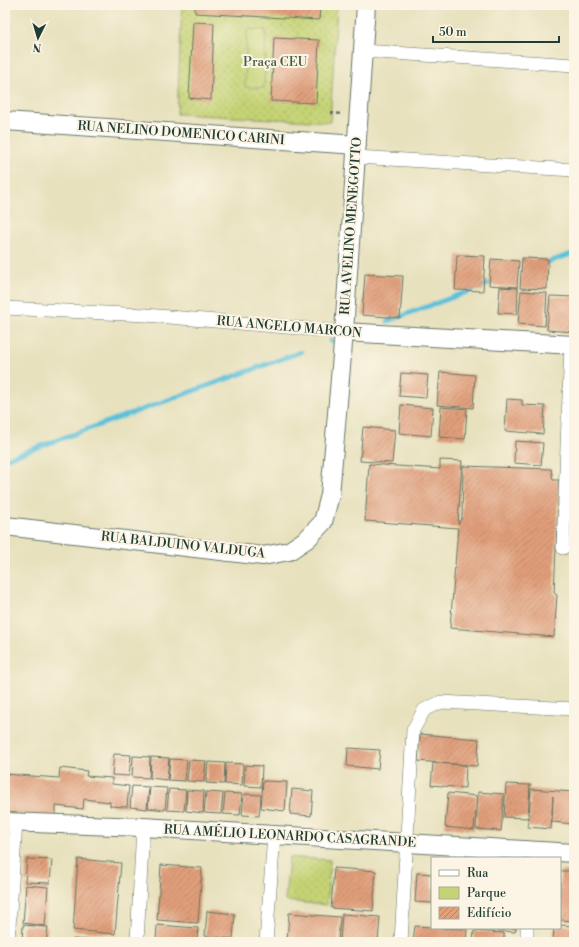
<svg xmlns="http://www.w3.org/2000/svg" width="579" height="947" font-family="'Libre Bodoni',serif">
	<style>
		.green { fill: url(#green-dots); stroke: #728854 }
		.pitch { fill: #c5d374; stroke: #728854 }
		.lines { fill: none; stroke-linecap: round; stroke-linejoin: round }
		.stream { stroke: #5cc1da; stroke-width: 5 }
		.building { fill: url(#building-hatch) }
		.street-casing { stroke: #657664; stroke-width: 14 }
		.secondary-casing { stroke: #657664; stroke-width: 20 }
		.path { stroke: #657664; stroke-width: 2.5; stroke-dasharray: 3 3; stroke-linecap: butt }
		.street { stroke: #fff; stroke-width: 13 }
		.secondary { stroke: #fff; stroke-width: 18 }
		.labels { text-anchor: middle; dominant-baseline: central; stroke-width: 4; stroke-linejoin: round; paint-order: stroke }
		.park-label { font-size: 13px; fill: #405b41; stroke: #fcf5e5 }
		.street-label { font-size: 13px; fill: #1f3d34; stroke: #fcf5e5 }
	</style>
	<defs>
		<pattern id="green-dots" width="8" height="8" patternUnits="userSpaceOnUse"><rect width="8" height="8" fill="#c5d374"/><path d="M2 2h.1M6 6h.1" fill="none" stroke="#a9b665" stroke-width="1.8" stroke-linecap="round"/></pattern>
		<pattern id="building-hatch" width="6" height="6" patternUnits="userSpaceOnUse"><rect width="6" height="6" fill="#e19f7a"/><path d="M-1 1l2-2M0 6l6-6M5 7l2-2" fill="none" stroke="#b68365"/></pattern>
	</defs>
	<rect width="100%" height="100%" fill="#fcf5e5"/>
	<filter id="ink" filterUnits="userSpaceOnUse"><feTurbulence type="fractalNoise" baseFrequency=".025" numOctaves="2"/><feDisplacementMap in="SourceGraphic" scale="8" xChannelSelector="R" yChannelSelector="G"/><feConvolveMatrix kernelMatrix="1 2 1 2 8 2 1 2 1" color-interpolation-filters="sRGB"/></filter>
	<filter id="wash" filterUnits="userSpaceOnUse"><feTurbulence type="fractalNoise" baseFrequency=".012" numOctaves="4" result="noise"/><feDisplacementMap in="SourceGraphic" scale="16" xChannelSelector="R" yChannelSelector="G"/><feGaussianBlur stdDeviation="0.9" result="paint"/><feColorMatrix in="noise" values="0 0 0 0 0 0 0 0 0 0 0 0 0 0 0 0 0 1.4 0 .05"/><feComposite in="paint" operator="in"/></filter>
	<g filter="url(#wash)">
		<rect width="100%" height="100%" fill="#e7e1be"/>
		<path class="green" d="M182,5h155l-7,117 -153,-8z
			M289,857l41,3 -3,45 -42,-4z"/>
		<path class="pitch" d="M247,29l19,1 -2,58 -19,-1z"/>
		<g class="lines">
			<path class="stream" d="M543,264l31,-11
				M388,321l106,-39
				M331,341h1
				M5,459l296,-107"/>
		</g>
		<g id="blocks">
			<path class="building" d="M195,5h125l-1,15 -124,-7z
				M193,22l21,1 -3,77 -22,-2z
				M274,38l45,2 -3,63 -45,-2z
				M457,255l28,1 -2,35 -28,-1z
				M522,258l26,1 -1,30 -27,-1z
				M491,259l28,2 -2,26 -28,-2z
				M365,274l38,2 -3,42 -38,-3z
				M500,287l18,1 -1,26 -19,-1z
				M521,291l26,2 -2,33 -27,-2z
				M550,296l24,1 -1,35 -26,-2z
				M440,372l35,3 -2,33 -36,-3z
				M401,373l27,2 -2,23 -27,-2z
				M507,399l15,1v5l23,1 -2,28 -38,-3z
				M401,405l32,3 -2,28 -32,-3z
				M441,407l26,2 -2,30 -26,-2z
				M363,427l32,3 -3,33 -32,-2z
				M515,441l28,2 -2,22 -27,-2z
				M440,460l22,1 -4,63 4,-6 1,-52 88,3 2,11h6l-5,113 3,2 -3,42 -104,-9 8,-100 -93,-7 4,-57 71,5z
				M420,734l59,5 -2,27 -59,-5z
				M348,748l32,2 -2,19 -31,-3z
				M114,754l17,1 -2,21 -17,-1z
				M133,756l17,1 -1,21 -17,-1z
				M151,757l18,1 -2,22 -17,-2z
				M170,759l17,1 -2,21 -17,-1z
				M189,760l17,1 -2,21 -17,-1z
				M208,762l17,1 -1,21 -18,-1z
				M226,763l17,1 -1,21 -17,-1z
				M433,763l33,2 -1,23 -34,-3z
				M245,765l17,1 -1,21 -17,-1z
				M60,768l27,3 -1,5 26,2v6l17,2 -2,21 -17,-1v-4l-26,-3 -1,10 -27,-3v13l-51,-5v-40l54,4z
				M263,781l24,1 -2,29 -24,-3z
				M506,784l24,1 -2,33 -24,-1z
				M132,786l17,1 -2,22 -17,-2z
				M150,787l17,1 -2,22 -17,-2z
				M169,789l17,1 -2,21 -17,-1z
				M292,789l21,2 -2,25 -21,-2z
				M531,789l43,3v32l-22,-2 1,-26 -2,33 -23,-2z
				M187,790l17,1 -1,22 -17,-2z
				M206,792l17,1 -2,21 -17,-1z
				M478,792l26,2 -3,37 -25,-2z
				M225,793l17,1 -2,21 -17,-1z
				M448,793l29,3 -3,34 -29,-3z
				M244,794l17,1 -2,21 -17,-1z
				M27,859l25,1 -2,23 -25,-1z
				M78,859l43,4 -6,71 -42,-4z
				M161,865l41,3 -4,55 -41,-3z
				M334,868l42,3 -3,40 -42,-3z
				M560,871h14v50l-14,-1z
				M417,873l15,1v29l-17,-1z
				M26,885l22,2 -3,39 -22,-3z
				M207,911l28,3 -2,25 -28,-3z
				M289,913l51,4 -2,25h-51z
				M342,914l38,3 -2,25h-38z
				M23,925l25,2 -2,15h-24z
				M157,925l41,3 -1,14h-41z
				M560,925l14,1v16h-21l1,-14h6z
				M415,926l17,1v1l35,1 -1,13h-53z
				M491,928h25l-1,4 -24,-2z
				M474,931l30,2v9h-31z
				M73,939l30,2v1h-30z"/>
		</g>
	</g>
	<g filter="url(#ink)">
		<use href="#blocks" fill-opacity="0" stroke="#657664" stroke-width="1"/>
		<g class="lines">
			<g class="street-casing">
				<path id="street" d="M363,51l211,14
					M356,157l218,13
					M5,308l141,7 198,17
					M563,548l8,-203
					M8,942l8,-120
					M137,942l6,-115
					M266,942l8,-107
					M401,942l12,-212 11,-20 17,-8 133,7
					M527,942v-14"/>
			</g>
			<g class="secondary-casing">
				<path id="secondary" d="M5,121l352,24
					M344,332l230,13
					M5,526l258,30 26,-5 18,-12 16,-17 7,-27 14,-163 22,-327
					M5,822l138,5 431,26"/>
			</g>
			<path class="path" d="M331,113l11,1"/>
			<use href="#street" class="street"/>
			<use href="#secondary" class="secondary"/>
		</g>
	</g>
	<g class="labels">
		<g class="park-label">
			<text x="275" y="62">Praça CEU</text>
		</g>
		<g class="street-label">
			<text transform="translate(181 133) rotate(4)">RUA NELINO DOMENICO CARINI</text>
			<text transform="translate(351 226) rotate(-86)">RUA AVELINO MENEGOTTO</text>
			<text transform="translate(289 327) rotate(5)">RUA ANGELO MARCON</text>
			<text transform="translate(183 545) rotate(6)">RUA BALDUINO VALDUGA</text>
			<text transform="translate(290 836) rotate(3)">RUA AMÉLIO LEONARDO CASAGRANDE</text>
		</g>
	</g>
	<rect width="579" height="947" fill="none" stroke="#fcf5e5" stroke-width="20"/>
	<rect x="431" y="857" width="130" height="72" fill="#fcf5e5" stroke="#a4ab9e"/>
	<rect x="439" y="870" width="20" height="6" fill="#ffffff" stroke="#a4ab9e"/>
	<text x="467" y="877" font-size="12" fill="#1f3d34">Rua</text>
	<rect x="439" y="887" width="20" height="12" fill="#c5d374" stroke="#a4ab9e"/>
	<text x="467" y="897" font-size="12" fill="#1f3d34">Parque</text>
	<rect x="439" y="907" width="20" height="12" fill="url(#building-hatch)" stroke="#a4ab9e"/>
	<text x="467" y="917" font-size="12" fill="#1f3d34">Edifício</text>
	<g transform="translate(38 38) rotate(185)" stroke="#fcf5e5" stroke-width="3" paint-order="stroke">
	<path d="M0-3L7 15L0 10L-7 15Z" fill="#1f3d34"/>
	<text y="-6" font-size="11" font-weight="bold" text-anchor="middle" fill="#1f3d34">N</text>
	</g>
	<path d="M433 36v6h126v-6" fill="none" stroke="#1f3d34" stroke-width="2"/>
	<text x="439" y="36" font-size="12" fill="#1f3d34" stroke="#fcf5e5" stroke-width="3" paint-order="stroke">50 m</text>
</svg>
